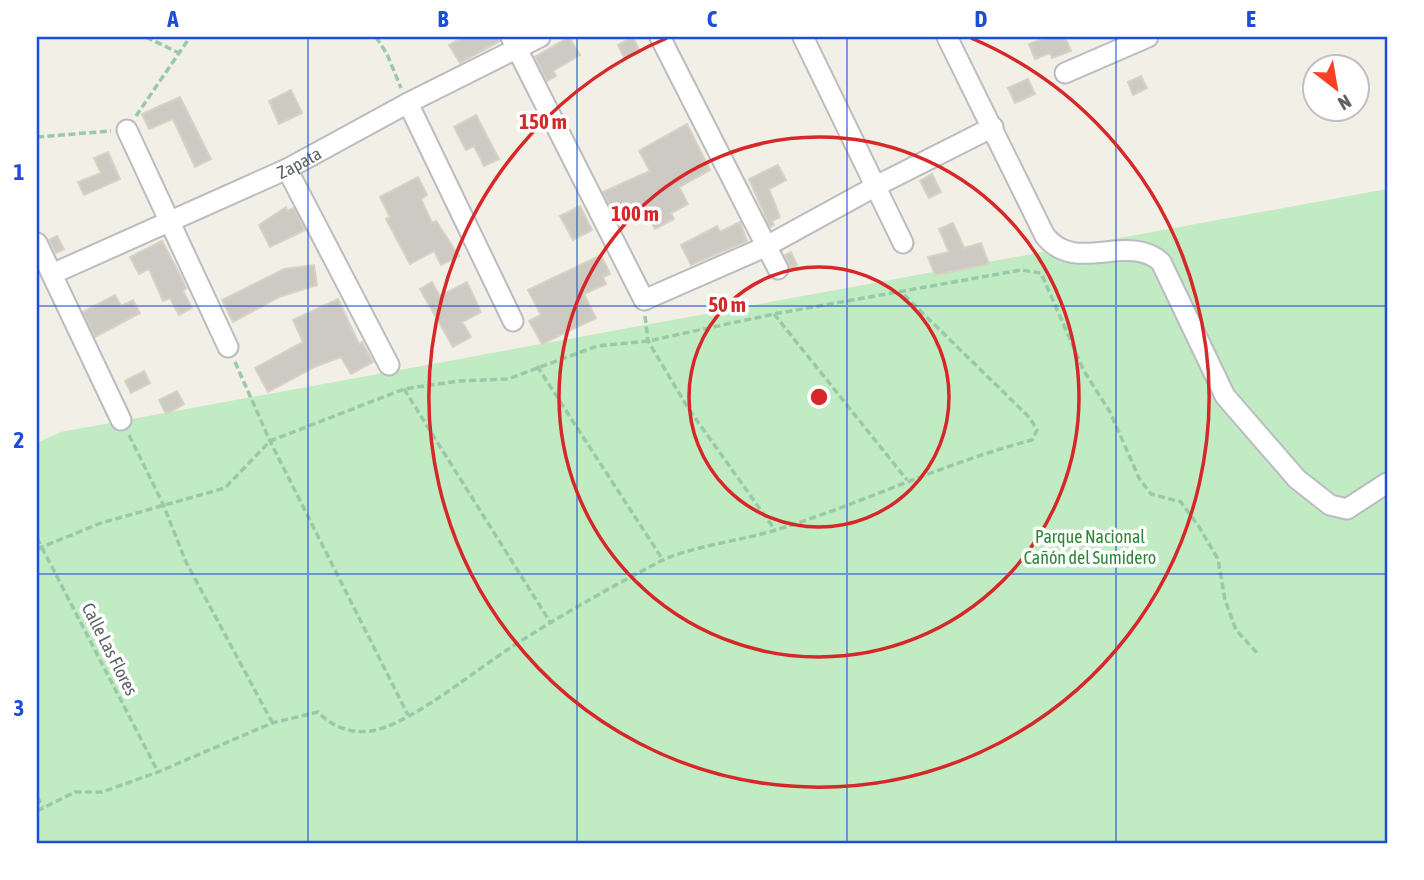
<svg xmlns="http://www.w3.org/2000/svg" width="1424" height="880" font-family="'Asap Condensed',sans-serif">
	<style>
		.green { fill: #c1ebc3 }
		.building { fill: #cccac3; stroke: #d7d2c4; stroke-width: 2 }
		.lines { fill: none; stroke-linecap: round; stroke-linejoin: round }
		.street-casing { stroke: #b9bcc1; stroke-width: 23 }
		.path { stroke: #98caa9; stroke-width: 3.5; stroke-dasharray: 7 3.5; stroke-linecap: butt }
		.street { stroke: #fff; stroke-width: 19 }
		.grid { fill: none; stroke: #1d4ed8; stroke-width: 2; stroke-opacity: 0.55 }
		.ring { fill: none; stroke: #d62828; stroke-width: 3.5 }
		.labels { text-anchor: middle; dominant-baseline: central; stroke-width: 7; stroke-linejoin: round; paint-order: stroke }
		.street-label { font-size: 18px; fill: #5d6268; stroke: #fff }
		.park-label { font-size: 18px; fill: #2d8736; stroke: #fff }
		.centre { fill: #d62828; stroke: #fff; stroke-width: 3.5 }
		.ring-label { font-size: 21px; text-anchor: middle; font-weight: bold; fill: #d62828; stroke: #fff; stroke-width: 7; stroke-linejoin: round; paint-order: stroke }
		.neatline { fill: none; stroke: #1d4ed8; stroke-width: 2.5 }
		.grid-label { font-size: 23px; text-anchor: middle; font-weight: bold; fill: #1d4ed8 }
	</style>
	<rect width="100%" height="100%" fill="#f1efe6"/>
	<path class="green" d="M1387,189v654h-1350v-400l24,-11z"/>
	<path class="building" d="M463,37h36l1,4 -40,22 -11,-18z
		M569,37l11,18 -27,16 3,5 -9,5 -12,-24z
		M633,37l7,15 -15,8 -7,-15z
		M1047,37h18l6,14 -19,7 -2,-5 -15,6 -6,-15z
		M1141,76l6,12 -14,7 -5,-13z
		M1028,79l7,15 -20,9 -7,-15z
		M291,90l11,23 -23,11 -10,-23z
		M180,97l31,62 -16,8 -22,-48 -24,10 -7,-15z
		M476,115l23,44 -15,7 -10,-20 -8,4 -12,-23z
		M687,124l23,46 -31,17 9,17 -17,9 3,6 -19,10 -13,-25 -27,12 -12,-24 47,-21 -11,-20z
		M108,152l12,27 -36,16 -6,-13 23,-9 -7,-15z
		M778,165l8,15 -17,9 11,28 -8,4 2,4 -4,2 -21,-48z
		M932,174l9,18 -12,6 -9,-17z
		M418,177l9,18 -6,4 11,24 4,-2 23,35 -18,9 -7,-14 -24,13 -24,-45 4,-2 -10,-20z
		M580,206l12,24 -19,10 -13,-24z
		M286,207l1,4 7,-3 11,22 -35,17 -11,-22z
		M740,222l7,19 -56,24 -10,-20 36,-19 3,6z
		M953,223l11,25 17,-5 8,21 -54,11 -7,-18 21,-5 -10,-23z
		M57,236l7,13 -8,4 -7,-13z
		M162,241l17,32 7,15 -3,3 9,17 -13,7 -9,-17 -7,3 -14,-32 -10,5 -9,-17z
		M791,252l6,13 -7,3 -5,-13z
		M601,255l9,19 -7,3 3,7 -22,10 12,24 -54,26 -13,-23 12,-6 -13,-25z
		M314,265l3,20 -38,12 -46,25 -11,-22 62,-31z
		M432,282l8,14 27,-14 14,30 -19,10 9,15 -18,10 -33,-58z
		M115,295l6,11 12,-6 7,13 -45,24 -12,-25z
		M338,299l21,45 3,-2 11,20 -22,12 -10,-17 -27,10 -46,25 -13,-24 48,-26 -10,-22z
		M144,371l6,12 -19,10 -6,-12z
		M177,391l7,13 -18,10 -7,-14z"/>
	<g class="lines">
		<g class="street-casing">
			<g id="street">
				<path d="M511,37l133,263 121,-53 113,-62 115,-58"/>
				<path d="M660,37l118,232"/>
				<path d="M803,37l100,206"/>
				<path d="M947,37l98,199c31,39 82,-4 116,26l64,134 72,83 33,26 17,4 40,-26"/>
				<path d="M1065,73l83,-36"/>
				<path d="M408,103l105,218"/>
				<path d="M127,130l101,217"/>
				<path d="M287,169l102,196"/>
				<path d="M37,243l84,177"/>
				<path id="s1" d="M52,274l235,-105 121,-66 132,-66"/>
			</g>
		</g>
		<path class="path" d="M146,37l33,16
			M376,37l11,17 14,34
			M136,116l54,-79
			M37,137l74,-6
			M774,314l133,166
			M645,316l3,25 40,67 87,122
			M235,362l35,79 138,274
			M537,366l126,194
			M404,389l146,233
			M129,435l34,69 23,58 86,160
			M37,538l121,234
			M37,549l64,-26 124,-35 45,-47 134,-52 54,-8 50,-2 89,-33 51,-5 126,-27 247,-44 20,3 43,98 26,41 29,66 12,16 30,8 18,25 19,32 7,41 11,30 22,24
			M37,797l6,10
			M37,811l38,-19h27l56,-20 114,-49 46,-11c15,16 36,23 58,18 39,-10 96,-57 131,-80 49,-32 100,-61 152,-88 28,-15 85,-22 117,-32 87,-27 168,-67 256,-90l5,-10 -7,-12 -129,-126"/>
		<use href="#street" class="street"/>
	</g>
	<path class="grid" d="M308,37v806M577,37v806M847,37v806M1116,37v806M37,306h1350M37,574h1350"/>
	<g class="ring">
		<circle cx="819" cy="397" r="130"/>
		<circle cx="819" cy="397" r="260"/>
		<path d="M971 38A390 390 0 1 1 667 38"/>
	</g>
	<g class="labels">
		<g class="street-label">
			<text stroke="none"><textPath href="#s1" startOffset="271">Zapata</textPath></text>
			<text transform="translate(110 649) rotate(63)">Calle Las Flores</text>
		</g>
		<g class="park-label">
			<text x="1090" y="536">Parque Nacional<tspan x="1090" dy="21">Cañón del Sumidero</tspan></text>
		</g>
	</g>
	<circle cx="819" cy="397" r="10" class="centre"/>
	<g class="ring-label">
		<text x="543" y="129">150 m</text>
		<text x="635" y="221">100 m</text>
		<text x="727" y="312">50 m</text>
	</g>
	<rect width="1424" height="880" fill="none" stroke="#ffffff" stroke-width="77"/>
	<g transform="translate(1336 88) rotate(149)"><circle r="33" fill="#ffffff" stroke="#bec0c3" stroke-width="2"/>
	<path d="M0-5L12 26L0 18L-12 26Z" fill="#f94024"/>
	<text y="-10" font-size="19" font-weight="bold" text-anchor="middle" fill="#5d6268">N</text>
	</g>
	<rect x="38" y="38" width="1348" height="804" class="neatline"/>
	<g class="grid-label">
		<text x="173" y="27">A</text>
		<text x="443" y="27">B</text>
		<text x="712" y="27">C</text>
		<text x="981" y="27">D</text>
		<text x="1251" y="27">E</text>
		<text x="19" y="180">1</text>
		<text x="19" y="448">2</text>
		<text x="19" y="716">3</text>
	</g>
</svg>
